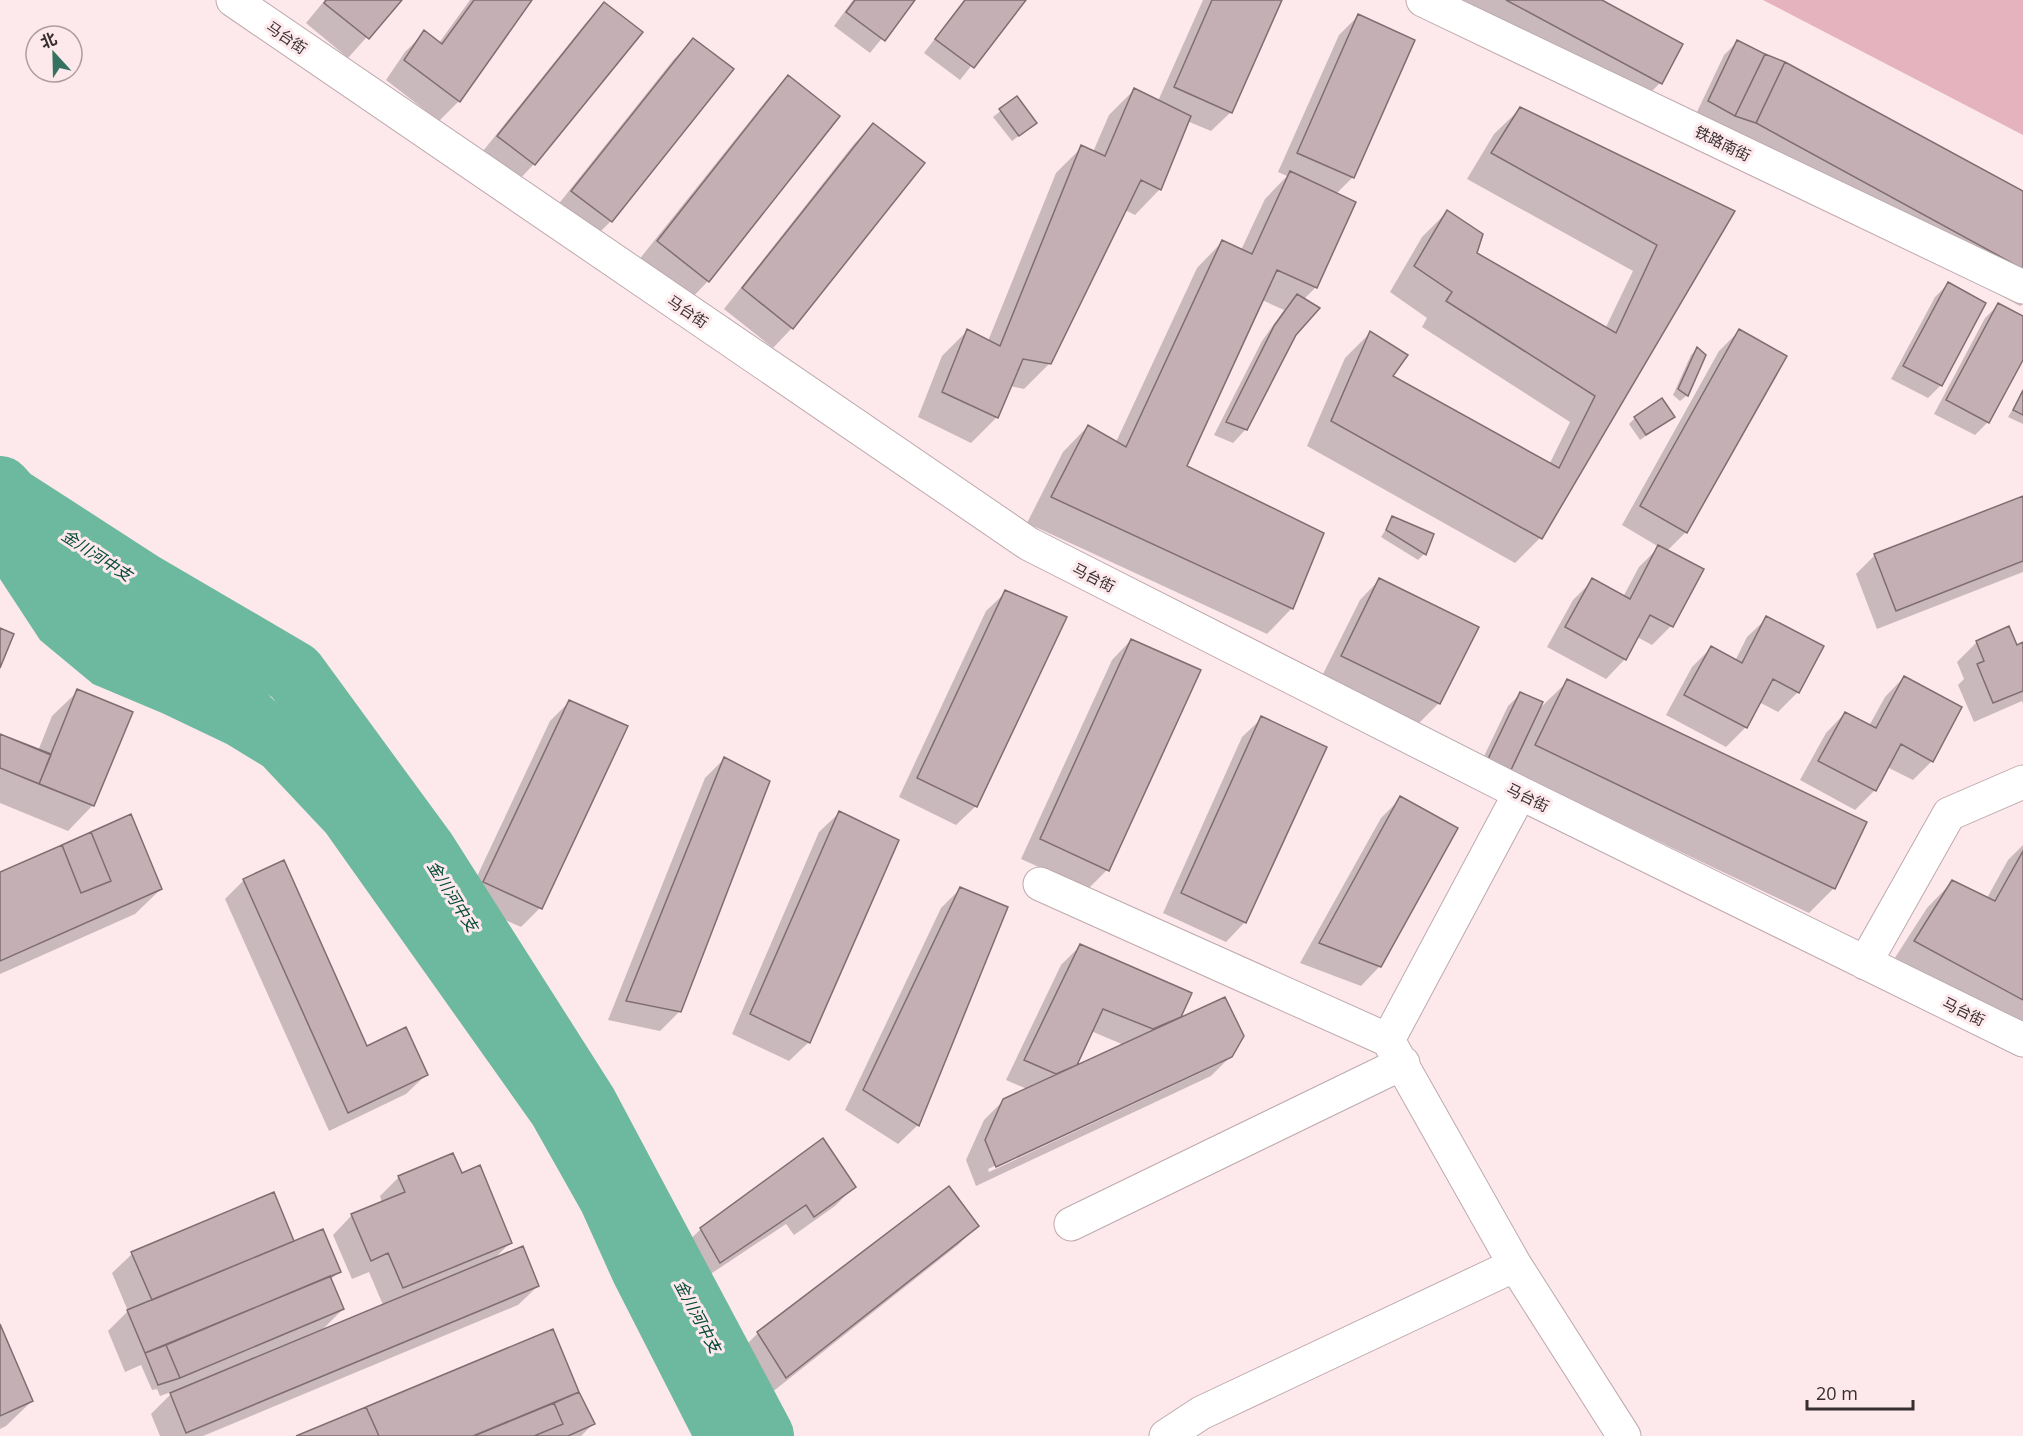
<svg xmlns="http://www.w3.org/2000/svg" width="2023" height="1436" font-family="'Open Sans','Noto Sans SC',sans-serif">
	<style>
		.green { fill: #e4b3be }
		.water { fill: #6db9a0 }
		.shadow { fill: #0003; fill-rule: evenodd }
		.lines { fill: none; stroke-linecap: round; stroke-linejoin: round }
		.river { stroke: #6db9a0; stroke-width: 64 }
		.building { fill: #c4afb4; stroke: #7f6d71; stroke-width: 1.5 }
		.minor-casing { stroke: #beaaae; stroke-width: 35 }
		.minor { stroke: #fff; stroke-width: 33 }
		.labels { text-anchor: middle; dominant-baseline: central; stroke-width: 6; stroke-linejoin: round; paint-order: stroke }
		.street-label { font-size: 15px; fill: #352d2f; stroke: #fde8ec }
		.water-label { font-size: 16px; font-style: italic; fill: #034938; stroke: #fde8ec }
	</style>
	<rect width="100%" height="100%" fill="#fde8ec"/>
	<path class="green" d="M1763,0h260v135z"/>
	<path class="water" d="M0,470l69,72 146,100 93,92 234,333 163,291 36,78h-49l-78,-153 -32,-71 -49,-87 -207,-292 -63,-67 -36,-22 -65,-31 -69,-29 -53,-44 -40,-61z"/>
	<path class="shadow" d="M325,0h75l-52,58 -42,-35z
		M470,0h60l-71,101 -20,20 -53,-41 19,-28 20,-20 14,11z
		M853,0h60l-43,53 -36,-27z
		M964,0h60l-64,80 -36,-27z
		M1203,0h77l-49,112 -20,19 -24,-10 -27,68 -25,26 -10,-5 -76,154 -25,25 -14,-3 -13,31 -26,26 -53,-26 24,-61 25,-25 21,10 68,-168 26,-26 11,5 16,-37 25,-25 24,11z
		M1463,0h136l61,83 -19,19 -181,-97z
		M604,4l-70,160 -19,20 -36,-28 106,-132z
		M1358,16l-5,161 -17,17 -20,93 -13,13 -8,34 -49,95 -13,14 -19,-8 48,-94 22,-31 -22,-10 -77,167 107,141 -25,26 -240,-111 36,-71 25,-26 28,16 81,-174 25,-26 19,8 24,-51 22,-23 -9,-4 61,-137z
		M693,40l39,29 -121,152 -20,20 -38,-30 121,-152z
		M1737,42l286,151v111l-3,2 -289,-157 -35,-35 28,-59z
		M788,77l50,39 -130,165 -19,20 -51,-40 131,-164z
		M1017,98l11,31 -16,12 -19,-24z
		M1520,109l213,103 -193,326 -25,25 -208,-117 38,-88 25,-25 21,43 158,89 21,-43 -148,-95 5,-9 -37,-26 32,-55 25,-25 28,41 130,76 28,-58 -166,-92 27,-45z
		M873,125l50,39 -131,164 -19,20 -49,-39 130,-165z
		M1948,284l36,20 -43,81 -13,13 -37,-19 44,-82z
		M1998,305l25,13v39l-35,65 -13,13 -41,-21 51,-96z
		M1739,331l-53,201 -19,19 4,75 -19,19 -15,-8 -12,22 -19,20 -59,-32 26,-47 20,-20 30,17 16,-30 20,-20 -37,-22 97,-174z
		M1697,349l7,6 -18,41 -6,5 -7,-6 18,-40z
		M2023,392v32l-15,-7z
		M1673,417l-33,23 -11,-16 6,-6z
		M2023,498v74l-146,57 -21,-55 19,-19z
		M1393,518l39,17 -8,19 -6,6 -37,-23z
		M1379,580l98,47 -39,77 -19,19 -97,-47 38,-76z
		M1006,592l-30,214 -20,19 -57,-28 87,-186z
		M1767,618l55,29 -24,45 -20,20 -19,-10 -13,25 -20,20 -60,-32 26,-48 19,-19 24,13 12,-24z
		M1131,640l-24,230 -19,19 -67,-30 91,-199z
		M1977,642l39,5 7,-3v60l-1,-3 -48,21 -16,-37 6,-6 -7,-17z
		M1904,677l28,84 -19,19 -26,-13 -12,23 -20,20 -55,-30 26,-47 19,-20 24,13 16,-29z
		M1568,681l266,207 -25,25 -298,-142 2,-6 -17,17 -20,-9 32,-67 13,-13 16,18z
		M78,691l15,114 -25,26 -68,-28v-68l38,16 14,-35z
		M570,701l-30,207 -19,19 -56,-25 85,-181z
		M1262,718l-17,204 -19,20 -63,-29 79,-176z
		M724,759l-45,253 -19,19 -52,-11 97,-242z
		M1401,798l-21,168 -19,20 -61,-23 81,-145z
		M839,813l-30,229 -20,19 -57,-27 87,-202z
		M2023,845v194l-134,-72 38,-59 25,-26 35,16 21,-38z
		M0,874l161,15 -26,25 -135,60z
		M244,880l122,168 60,27 -20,19 -77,37 -104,-232z
		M961,888l-43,237 -20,19 -53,-34 96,-202z
		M1080,946l110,48 -12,26 53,36 -20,20 -235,110 -10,-26 18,-40 20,-20 23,-11 -21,-9 55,-115zM1091,1031l33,14 -50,23zM1221,1060v3l-232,109 -1,-3z
		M462,1175l48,68 -16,16 44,27 -20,19 -315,131h-43l-9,-22 23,-23 -14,5 -3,-7 -5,1 -11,-25 -16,7 -17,-41 20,-20 -16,-38 20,-19 142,-60 19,48 46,30 -9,8 13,29 -23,23 63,-27 -14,-33 -17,7 -19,-44 19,-20 30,-12 -2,-7 19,-19z
		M854,1187l-19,19 -41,29 -8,-11 -86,57 -19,-33 20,-19z
		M948,1189l29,37 -19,19 -192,152 -28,-44 20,-20z
		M0,1327l32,74 -26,25 -6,3z
		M552,1331l41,93 -12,12h-281z"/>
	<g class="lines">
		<path class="river" d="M0,488l9,10 133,86 152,89 131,179 161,253 176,331"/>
	</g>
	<path class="building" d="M326,0h76l-33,39 -45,-36z
		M474,0h58l-72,102 -56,-42 20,-30 18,14z
		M855,0h60l-30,41 -39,-29z
		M965,0h61l-52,68 -39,-29z
		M1212,0h70l-50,113 -58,-26z
		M1506,0h96l81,44 -21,40z
		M604,2l39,30 -108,133 -38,-29z
		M1358,14l57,26 -61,138 -57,-25z
		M693,38l41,31 -122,153 -41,-31z
		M1737,40l28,14 -30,62 -27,-15z
		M1765,54l20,8 -29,61 -21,-7z
		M1785,62l238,129v78l-267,-146z
		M788,75l52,41 -131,166 -52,-41z
		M1134,88l57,28 -30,74 -20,-10 -90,184 -28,-5 -25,59 -56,-26 25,-63 33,17 81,-201 24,11z
		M1017,96l20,27 -18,13 -20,-27z
		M1520,107l215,104 -193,328 -211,-118 39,-90 38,24 -15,21 166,92 36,-72 -149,-95 6,-9 -38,-26 33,-56 36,24 -6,19 139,80 41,-88 -166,-92z
		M873,123l52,40 -132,166 -51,-41z
		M1290,171l66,31 -39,86 -40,-18 -90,196 137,67 -31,76 -242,-112 37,-72 38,22 96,-207 30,14z
		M1948,282l38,21 -44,83 -39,-20z
		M1297,294l23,14 -24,27 -49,95 -21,-8 48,-96z
		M1998,303l25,13v44l-34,63 -43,-23z
		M1739,329l48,27 -100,177 -47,-27z
		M1697,347l9,8 -18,41 -10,-7z
		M2023,390v25l-10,-5z
		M1662,398l13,19 -29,18 -12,-18z
		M2023,496v65l-127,50 -22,-57z
		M1392,516l42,18 -8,21 -40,-25z
		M1658,545l46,24 -31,58 -23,-12 -24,45 -61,-33 27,-49 38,21z
		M1379,578l100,49 -39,77 -99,-48z
		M1005,590l62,27 -90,190 -60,-29z
		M1766,616l58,30 -25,47 -26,-14 -26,49 -63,-33 27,-49 31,17z
		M2009,626l8,19 6,-3v49l-30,12 -16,-39 7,-3 -8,-20z
		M0,628l14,6 -14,34z
		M0,628l14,6 -14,34z
		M1131,639l70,31 -92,201 -69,-32z
		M1904,676l58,31 -29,55 -32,-18 -25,47 -58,-30 27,-49 31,16z
		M1567,679l300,143 -32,67 -300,-144z
		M77,689l56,23 -39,94 -94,-38v-34l51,20z
		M77,689l56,23 -39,94 -55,-22z
		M1520,692l23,10 -32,68 -23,-11z
		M569,700l59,26 -86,183 -59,-27z
		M1261,716l66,31 -81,176 -65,-30z
		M0,734l51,21 -12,29 -39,-16z
		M724,757l46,24 -89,231 -55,-11z
		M1400,796l58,32 -77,139 -62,-24z
		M839,811l60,29 -89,203 -60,-29z
		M131,814l31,75 -162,72v-89l62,-27 19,48 30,-12 -20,-49z
		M91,832l20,49 -30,12 -19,-48z
		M2023,851v149l-109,-59 38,-61 43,21z
		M284,860l83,186 39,-19 22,48 -80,38 -105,-234z
		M960,887l48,20 -89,219 -56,-36z
		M1080,944l112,49 -11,24 -28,12 -50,-20 -26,56 -21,9 -32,-14z
		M1225,997l19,39 -12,21 -236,110 -11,-27 18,-41z
		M823,1138l33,49 -42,30 -8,-12 -86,58 -20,-35z
		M453,1153l9,20 18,-8 32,78 -109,45 -15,-35 -17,8 -20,-47 54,-22 -7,-16z
		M949,1186l30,40 -193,152 -29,-46z
		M274,1192l20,49 -142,59 -21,-48z
		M323,1229l18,43 -196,81 -18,-43z
		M523,1246l16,40 -353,147 -16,-40z
		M330,1276l14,33 -164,69 -14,-33z
		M0,1324l33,77 -33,15z
		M553,1329l26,63 -106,44h-94l-13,-29z
		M166,1345l14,33 -22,7 -13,-32z
		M579,1392l16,32 -27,12h-34l29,-12 -9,-21z
		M554,1403l9,21 -29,12h-60z
		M366,1407l13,29h-83z"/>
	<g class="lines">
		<g class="minor-casing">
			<path id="minor" d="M233,0l796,544 491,249 503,247
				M1423,0l600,287
				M1040,884l348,156
				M1865,963l84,-149 74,-32
				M1071,1224l332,-161
				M1515,1265l-127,-225 132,-247
				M1166,1436l35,-23 314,-148 109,171"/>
		</g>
		<use href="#minor" class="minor"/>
	</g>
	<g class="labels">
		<g class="street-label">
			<text transform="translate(287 37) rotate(34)">马台街</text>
			<text transform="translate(1723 143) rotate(26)">铁路南街</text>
			<text transform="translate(688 311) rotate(34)">马台街</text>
			<text transform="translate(1094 577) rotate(27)">马台街</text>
			<text transform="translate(1528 797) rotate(26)">马台街</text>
			<text transform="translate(1964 1011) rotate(26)">马台街</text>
		</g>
		<g class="water-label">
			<text transform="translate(97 555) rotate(33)">金川河中支</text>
			<text transform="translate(453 896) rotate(58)">金川河中支</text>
			<text transform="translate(698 1316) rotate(62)">金川河中支</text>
		</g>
	</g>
	<g transform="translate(54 54) rotate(338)"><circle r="28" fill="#fde8ec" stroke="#ad9da0" stroke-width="1.5"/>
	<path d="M0-4.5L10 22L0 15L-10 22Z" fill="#357360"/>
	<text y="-9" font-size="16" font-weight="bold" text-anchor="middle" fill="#352d2f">北</text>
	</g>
	<path d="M1807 1400v9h106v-9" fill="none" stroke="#352d2f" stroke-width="3"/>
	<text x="1816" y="1400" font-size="18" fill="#352d2f" stroke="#fde8ec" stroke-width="4.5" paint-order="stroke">20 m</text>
</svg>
